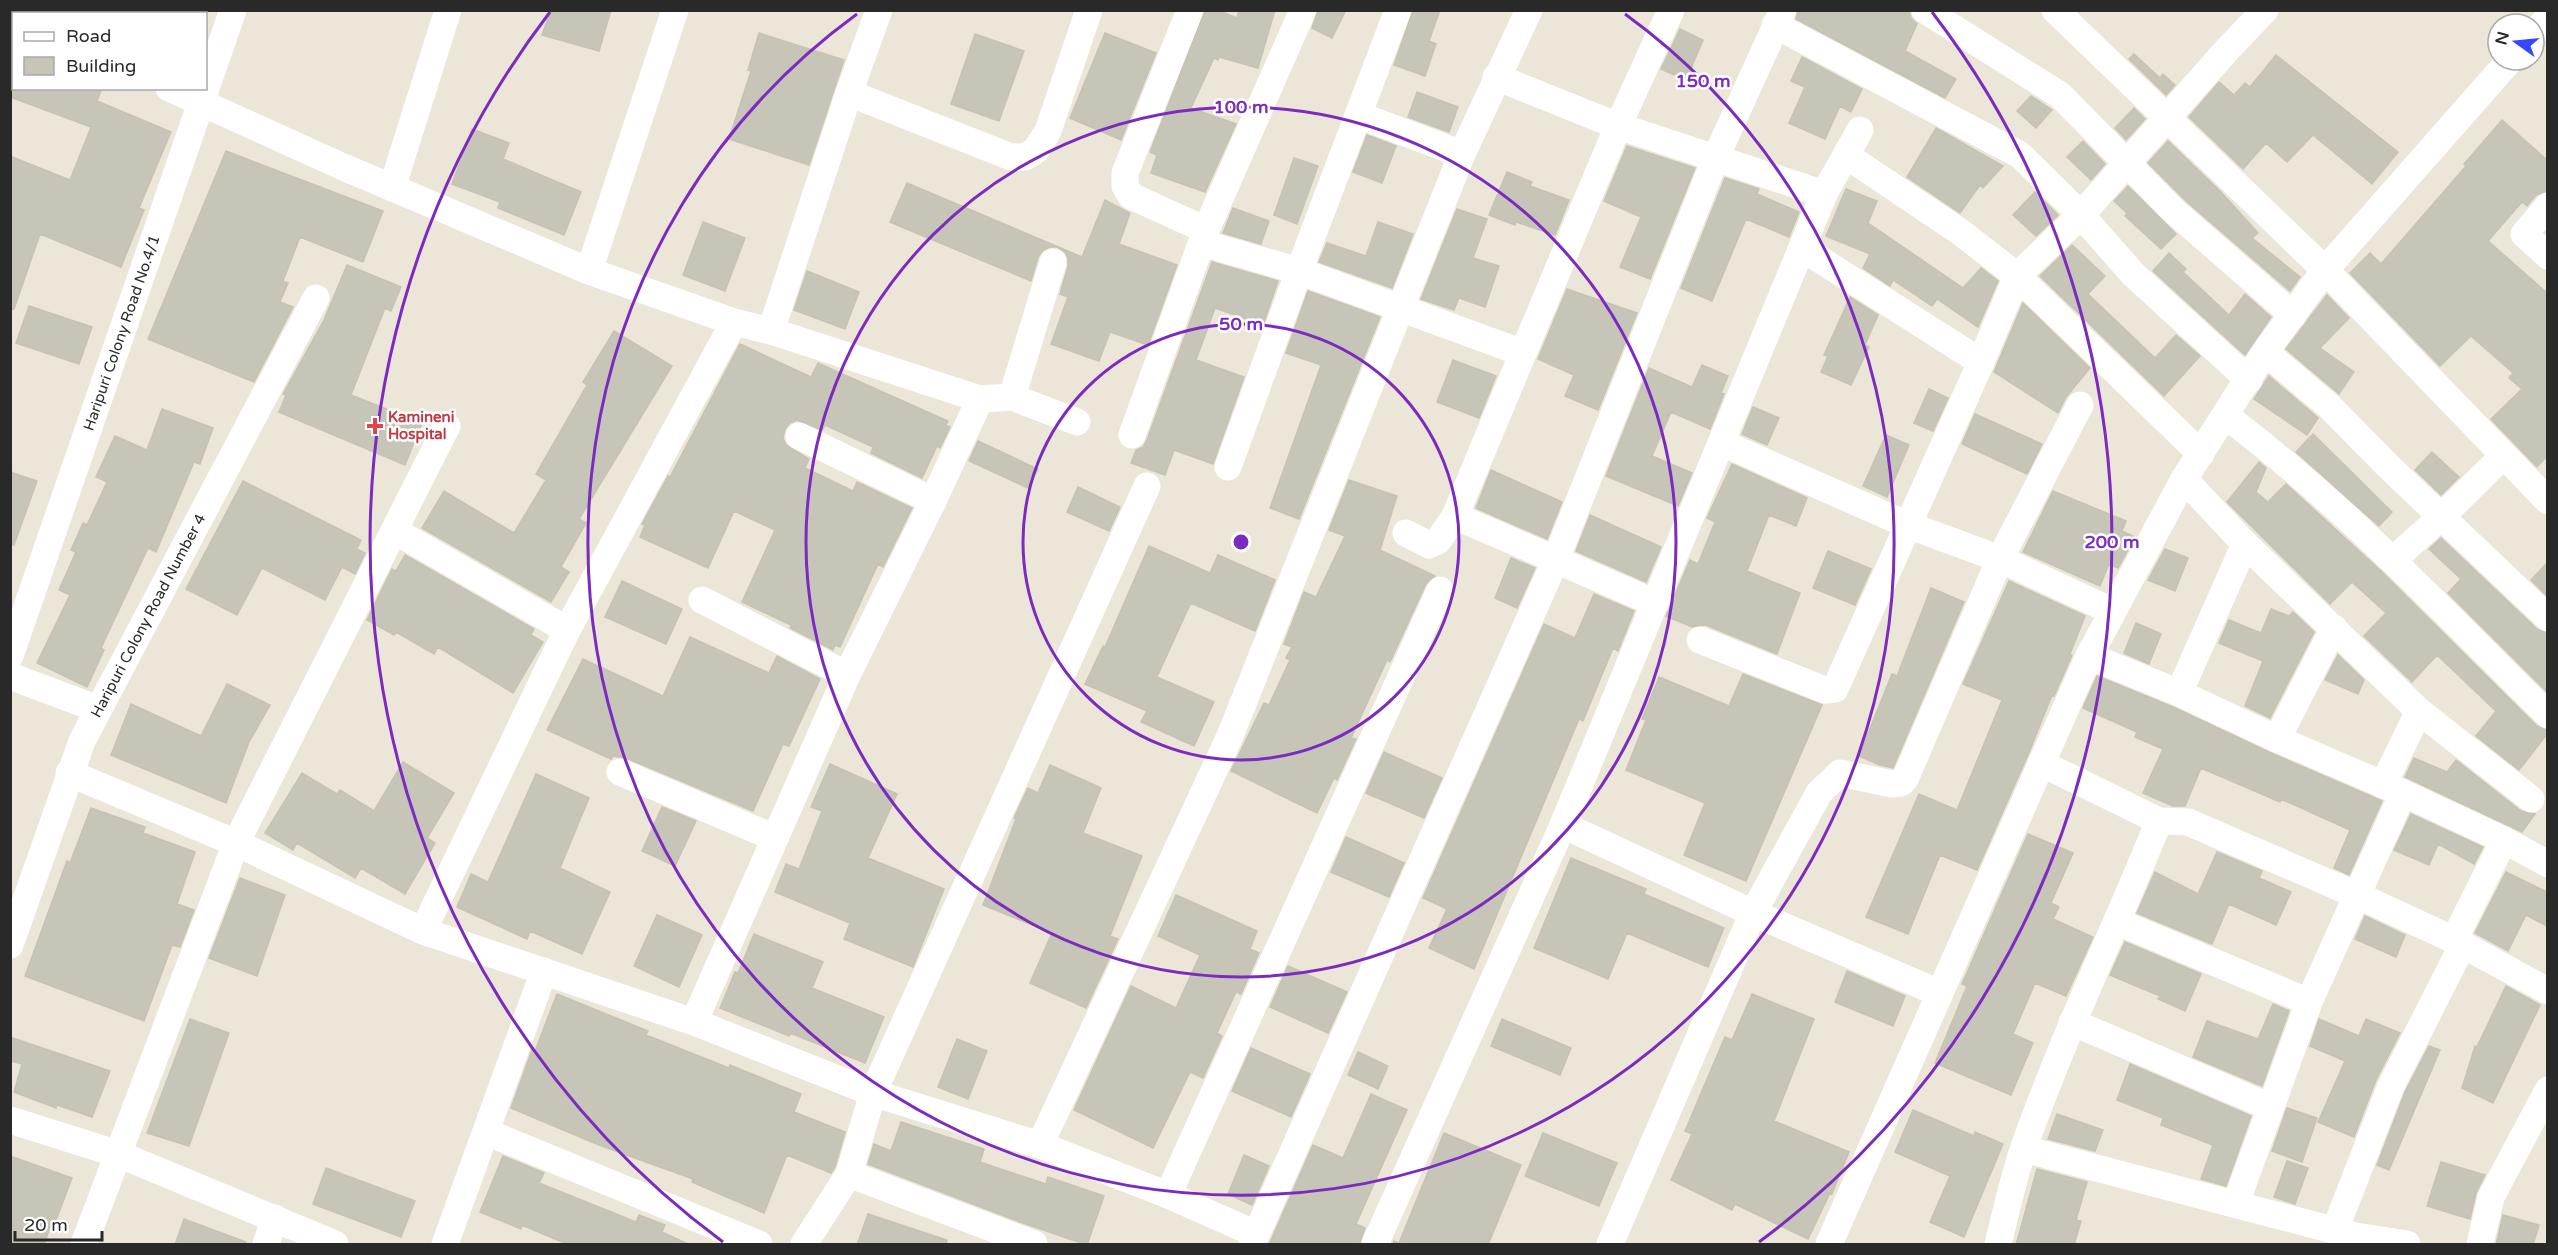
<svg xmlns="http://www.w3.org/2000/svg" width="2558" height="1255" font-family="'Varela Round',sans-serif">
	<style>
		.building { fill: #c7c4b8; stroke: #c8c2b3; stroke-width: 1.5 }
		.lines { fill: none; stroke-linecap: round; stroke-linejoin: round }
		.minor { stroke: #fff; stroke-width: 27 }
		.ring { fill: none; stroke: #7b2cbf; stroke-width: 3 }
		.health-dot { fill: #e0444e; stroke: #fff; stroke-width: 2 }
		.labels { text-anchor: middle; dominant-baseline: central; stroke-width: 5; stroke-linejoin: round; paint-order: stroke }
		.street-label { font-size: 15px; fill: #292929; stroke: #fff }
		.health-label { font-size: 15px; font-weight: bold; fill: #be3a42; stroke: #fff; text-anchor: start }
		.centre { fill: #7b2cbf; stroke: #fff; stroke-width: 3 }
		.ring-label { font-size: 18px; text-anchor: middle; font-weight: bold; fill: #7b2cbf; stroke: #fff; stroke-width: 5; stroke-linejoin: round; paint-order: stroke }
	</style>
	<rect width="100%" height="100%" fill="#ece6d9"/>
	<path class="building" d="M551,10h60l-12,41 -57,-16z
		M1205,10h12l20,8 2,-8h36l-17,58 -39,-11 -1,3 -4,-2 -23,50 45,16 -31,68 -54,-19 6,-18 -7,-3z
		M1318,10h28l-14,28 -20,-10z
		M1413,10h27l-11,31 7,3 -11,32 -31,-11z
		M1798,10h111l2,8 6,6 -12,27 51,28 -11,19 -149,-79z
		M1680,29l23,11 -17,40 -25,-11z
		M759,33l85,27 -35,105 -80,-26 22,-68 -3,-1z
		M1105,33l51,20 -35,87 -51,-22z
		M975,34l49,17 -25,70 -48,-17z
		M2134,54l26,24 3,-4 12,11 -9,10 -37,-36z
		M2276,55l122,97 -26,32 -59,-49 -26,27 -21,-19 -23,26 -54,-52 30,-35 15,13 11,-12 5,4z
		M1802,57l60,32 -11,23 -11,-6 -15,33 -36,-16 16,-36 -14,-6z
		M10,88h92l-5,13 74,31 -32,76 5,2 -23,57 -81,-33 -26,75h-4v-153l60,24 21,-53 -81,-30z
		M1417,92l41,15 -9,25 -41,-15z
		M2031,96l21,14 -16,18 -19,-17z
		M2134,108l11,11 -19,21 -11,-12z
		M2502,120l45,40v31l-11,4 -9,11 -5,-4 -34,39 59,52v163l-10,11 -46,-48 31,-30 -13,-11 4,-5 -42,-37 -31,30 -90,-93 20,-20 11,11 85,-98 -2,-2z
		M1936,128l67,38 -20,22 -3,-3 -20,28 -53,-36z
		M472,129l37,14 -6,16 78,33 -17,43 -66,-27 2,-6 -48,-18z
		M1367,135l29,11 -14,37 -29,-11z
		M2083,141l22,23 -14,16 -24,-23z
		M2168,141l53,51 37,41 -6,5 48,39 -10,14 -104,-90 -38,-38z
		M1627,146l68,22 -45,111 -30,-12 21,-50 -37,-16z
		M226,151l157,60 -20,51 -63,-25 -17,44 5,2 -8,19 13,5 -39,75 -106,-43z
		M1294,158l24,8 -21,58 -23,-9z
		M1507,172l25,10 -2,4 39,14 -14,35 -39,-13 -1,3 -26,-10z
		M1725,178l34,11 -2,5 42,18 -10,25 -43,-18 -34,82 -31,-13z
		M907,183l175,74 23,-57 25,13 -11,31 58,21 -29,80 -38,-13 -11,29 -48,-17 17,-47 -8,-3 8,-28v-8l-3,-6 -8,-5h-7l-7,3 -5,7 -7,24 -141,-59z
		M2128,186l48,48 -15,15 -36,-33 2,-3 -13,-12z
		M1846,189l31,12 -9,22 95,65 18,-20 17,13 -20,46 -41,-28 -5,7 -39,-26 -3,6 -27,-18 7,-14 -44,-18z
		M2035,192l23,23 -22,21 -23,-21z
		M1233,208l36,13 -8,23 -38,-11z
		M1457,209l30,10 -14,39 26,8 -14,41 -26,-9 -5,12 -33,-11z
		M703,222l42,16 -20,53 -42,-16z
		M1378,222l35,12 -21,54 -73,-26 8,-19 39,13z
		M2072,245l33,31 -17,18 67,64 21,-23 24,21 -36,40 -124,-120z
		M2169,253l17,16 -3,3 46,43 16,-21 26,23 -26,38 -92,-84z
		M1212,262l66,19 -15,44 -48,-17 -19,52 48,17 -31,87 -39,-14 -9,25 -34,-12 5,-13 7,-3 4,-7z
		M347,265l54,22 -10,24 -6,-3 -34,87 71,28 -17,42 -126,-53 7,-17 -3,-1 41,-74z
		M807,271l52,21 -14,37 -51,-19z
		M1567,289l70,24 -39,97 -33,-14 9,-21 -36,-16z
		M1308,291l72,26 -81,202 -29,-11 51,-143 -35,-12z
		M2327,295l22,23 -29,30 34,24 -15,22 -53,-45z
		M1850,297l28,18 -13,30 4,2 -18,38 -30,-13 7,-16 -4,-1z
		M2023,303l67,65 -24,29 -8,16 -64,-41z
		M29,306l63,21 -13,37 -63,-21z
		M614,331l58,35 -93,153 7,4 -25,44 8,5 -18,30 -129,-74 22,-37 70,42 32,-53 -10,-6 51,-89 -4,-3z
		M740,344l71,33 7,-14 2,1 128,57 -2,4 4,2 -10,21 -3,-2 -15,32 -51,-25 2,-6 -48,-22 -3,5 -25,-10 -7,3 -5,6 -2,9 3,7 23,14 -4,9 48,23 4,-9 55,26 -29,59 -5,-3 -38,83 -5,-2 -2,5 -43,-22 1,-3 -49,-23 33,-72 -41,-19 -26,57 -68,-31 5,-12 -3,-1 26,-48 2,1z
		M1453,360l43,16 -17,42 -42,-16z
		M1702,365l26,11 -7,17 3,1 -14,35 -39,-17 -19,44 40,17 -14,33 -72,-30 43,-108 43,19z
		M2269,376l49,42 -11,17 -53,-36z
		M1929,389l19,9 -15,33 -19,-8z
		M1753,407l26,11 -12,27 -25,-11z
		M162,409l51,19 -13,36 -6,-2 -38,90 -8,-4 -47,100 3,2 -17,37 -50,-24 33,-68 -11,-5 17,-38 -5,-2 12,-27 4,2 20,-43 -11,-5 19,-41 32,14z
		M1975,414l67,30 -15,30 -65,-30z
		M2313,434l79,78 -13,14 -83,-74z
		M1886,435l23,10 -22,52 -24,-11z
		M978,441l60,28 -10,19 -59,-27z
		M2432,452l27,25 -18,18 -26,-25z
		M2259,462l7,6 -10,24 12,10 18,-18 95,87 156,155 10,4v4l-28,36 -43,-34 20,-25 -59,-56 -25,27 -48,-46 22,-23 -34,-31 -22,22 -103,-102z
		M1732,464l75,34 -11,28 -27,-11 -22,56 53,22 -23,61 -71,-29 -14,2 -26,-11 24,-56 8,4 17,-42 -8,-4z
		M1491,470l71,32 -15,37 -71,-31z
		M10,472l27,9 -23,64h-4z
		M1349,480l48,16 -17,54 55,26 -9,8 -36,78 -3,-2 -36,78 5,1 -19,41 -3,-2 -17,35 -86,-42 33,-68 5,2 21,-45 -4,-2 6,-11 -8,-3 20,-52 12,5 29,-61 -16,-6z
		M243,481l118,59 -4,9 8,4 -10,21 -13,-7 -17,33 -63,-32 -25,47 -51,-26z
		M1078,487l42,20 -11,24 -42,-19z
		M2053,491l73,30 -4,10 13,6 -17,31 -9,-4 -9,22 -77,-34z
		M1590,515l71,32 -15,35 -70,-31z
		M2441,538l96,91 10,4v59l-99,-99 13,-14 -32,-30z
		M1149,546l61,27 8,-18 57,25 -20,51 -64,-28 -4,8 -30,66 57,25 -20,44 -53,-24 6,-11 -62,-27 18,-38 2,1z
		M2165,549l23,9 -13,33 -27,-11z
		M1828,551l43,18 -16,36 -42,-17z
		M405,555l129,74 -3,6 12,7 -30,51 -75,-46 -4,7 -38,-22 -2,3 -27,-15 25,-51 4,2z
		M1511,558l24,10 -18,40 -22,-10z
		M2547,563v33l-16,-16z
		M622,581l60,28 -16,35 -61,-27z
		M2009,581l76,35 -15,38 2,1 -18,41 -2,-1 -22,55 -53,120 -37,-15 -32,79 -42,-17 53,-123 38,16 45,-110 -39,-16z
		M1931,588l33,14 -71,166 -13,-3 -21,-9 33,-82 5,2z
		M1594,594l40,17 -16,40 -5,-3 -30,73 -4,-2 -105,250 -45,-21 18,-39 -24,-11 121,-274 31,14z
		M2271,609l18,7 4,-4 21,20 -44,86 -25,-12 18,-45 -44,-18 10,-23 32,13z
		M2136,623l25,11 -12,30 -25,-11z
		M690,637l79,36 8,-17 43,23 -31,67 -6,-2 -30,67 -127,-53 -13,-2 -2,3 -64,-29 36,-71 80,37z
		M2338,655l26,25 -6,14 -33,-14z
		M1743,674l79,31 -76,176 -62,-26 21,-52 -79,-33 20,-50 -4,-1 17,-42 70,29z
		M2097,676l76,31 98,46 111,48 -33,74 -15,-7 16,-38 -69,-31 -1,3 -79,-34 -16,38h-12l-30,-13 20,-44 -28,-12 2,-5 -54,-24z
		M227,684l43,21 -21,37 -23,61 -115,-48 20,-51 70,32z
		M1384,752l58,26 -18,40 -58,-25z
		M2414,758l33,14 9,-12 65,51 14,3 -13,18 -117,-55z
		M403,762l51,31 -27,45 8,5 -30,51 -44,-26 -6,10 -58,-35 -4,7 -28,-17 37,-60 35,21 3,-4 34,21z
		M830,764l67,30 -29,64 76,31 -31,78 -69,-28 6,-16 -75,-31 11,-28 13,5 23,-58 -11,-4z
		M1050,765l51,23 -18,45 59,23 -32,80 8,3 -32,69 -56,-25 22,-50 -69,-28 33,-86 -2,-1 14,-30 10,5z
		M536,774l53,24 -29,70 50,24 -28,62 -52,-23 -3,8 -70,-32 14,-33 17,8z
		M662,807l34,14 -21,45 -33,-15z
		M91,808l54,19 -2,6 52,19 -18,52 17,6 -14,37 -8,-2 -28,76 -119,-45 42,-115 3,2z
		M2411,814l72,33 -9,17 -36,-20 -9,21 -35,-15z
		M2028,834l45,19 -22,50 8,4 -6,12 40,18 -27,59 -31,-13 -22,51 20,9 -22,52 -76,-32 32,-77 -5,-2z
		M1346,837l58,26 -15,34 -58,-25z
		M2217,852l45,19 -3,7 32,14 -15,33 -47,-21 -17,40 -75,-31 18,-41 43,22z
		M1571,858l75,31 -2,5 80,34 -16,39 -81,-34 -19,46 -74,-31z
		M2506,872l41,20v34l-21,-11 -18,36 -33,-18z
		M240,878l45,17 -28,81 -48,-18z
		M1176,895l81,36 -7,18 9,4 -18,41 -5,-2 -19,41 5,3 -19,42 -13,-6 -37,76 -79,-38 57,-124 45,22 24,-53 -42,-19z
		M657,915l45,20 -23,52 -45,-21z
		M2365,916l40,19 -9,22 -41,-18z
		M754,934l69,28 -11,26 72,29 -19,46 -75,-30 -1,3 -69,-28 15,-36 3,1z
		M2125,942l76,32 -16,37 -27,-12 2,-3 -50,-21z
		M1288,966l59,26 -19,41 -58,-26z
		M1847,971l58,25 -12,30 -58,-24z
		M2506,986l34,19 -47,98 -31,-15 13,-42 2,1z
		M557,994l91,37 -2,4 83,33 1,-3 71,29 -7,18 51,20 -10,35 -4,6 -44,-18 -23,58 -72,-31 1,-3 -94,-34 -88,-37 21,-58 3,1z
		M1752,994l62,25 -40,102 75,31 -17,42 -2,-1 -22,46 -73,-35 -3,6 -61,-30 21,-46 -7,-3 40,-94 7,3z
		M2273,1004l16,7 -27,75 -69,-29 14,-36 51,18z
		M190,1019l39,14 -40,113 -42,-13z
		M1502,1019l69,29 -11,27 -69,-29z
		M2319,1019l40,17 7,-17 34,14 -24,47 -22,57 -36,-15 27,-61 -35,-15z
		M10,1037l100,34 -18,46 -35,-12 -1,3 -42,-16 8,-28 -12,-3z
		M957,1039l30,12 -19,48 -30,-12z
		M2429,1046l11,4 -51,120 -12,-5 28,-73z
		M1251,1048l59,26 -19,43 -59,-26z
		M1358,1052l30,14 -10,23 -30,-14z
		M2130,1064l121,52 -25,70 -25,-7 12,-34 -52,-20 2,-7 -46,-18z
		M1371,1094l36,16 -51,114 9,4 -6,17h-90l44,-100 30,13z
		M2287,1108l30,10 -15,44 -30,-11z
		M1913,1110l61,26 1,-4 28,12 -39,93 -34,-15 20,-46 -55,-24z
		M2057,1114l46,16 -8,21 -47,-12z
		M901,1122l83,27 -4,13 66,22 2,-7 56,19 -17,49 -64,-22 -155,-59 6,-20 17,7z
		M1444,1133l77,32 -33,80h-96l2,-4 5,2z
		M1543,1133l74,30 -18,43 -74,-30z
		M1244,1155l25,11 -17,39 -24,-11z
		M10,1156l62,22 -19,50 -3,-1 -6,18h-34z
		M503,1156l41,17 -5,10 97,39 3,-7 26,10 -3,7 28,13h-121l-47,-20 -1,4 -41,-17z
		M2287,1161l21,7 -13,36 -21,-7z
		M2441,1162l44,13 -9,18 -6,26 -43,-13z
		M326,1168l89,33 -14,36 -88,-33z
		M2037,1169l50,13 -11,38 5,1 -7,24h-58z
		M868,1214l79,26 -1,5h-89z
		M2503,1215l36,10 -6,20h-37z
		M184,1219l62,23 -1,3h-70z"/>
	<g class="lines">
		<g class="minor">
			<path d="M1190,10l-65,163v13l6,10 75,34"/>
			<path d="M1925,10l135,85 115,117 118,103"/>
			<path d="M2055,10l270,260 223,231"/>
			<path d="M10,23l4,1"/>
			<path d="M1775,25l245,130 61,60 52,59 116,106"/>
			<path d="M2534,33l14,-15"/>
			<path d="M10,58l4,-9"/>
			<path d="M1496,77l122,49 206,68"/>
			<path d="M169,88l172,78 248,105 145,51 37,9 209,68"/>
			<path d="M849,93l162,64h14l11,-7 12,-19 41,-121"/>
			<path d="M1358,115l104,39"/>
			<path d="M1847,156l112,75 58,45 184,178"/>
			<path d="M392,188l56,-178"/>
			<path d="M2548,206l-24,28 24,22"/>
			<path d="M1202,243l97,28 224,82"/>
			<path d="M589,271l86,-261"/>
			<path d="M771,331l78,-238 30,-83"/>
			<path d="M2265,352l64,54 58,59 161,153"/>
			<path d="M1981,362l36,-86 64,-61 145,-164 39,-41"/>
			<path d="M1012,397l65,25"/>
			<path d="M2226,416c117,88 218,196 322,299"/>
			<path d="M1132,435l74,-205 97,-220"/>
			<path d="M799,436l134,65"/>
			<path d="M1722,443l186,82 92,34 112,52"/>
			<path d="M1228,467l71,-196 99,-261"/>
			<path d="M2184,479l61,65 174,167 112,88"/>
			<path d="M395,531l172,99"/>
			<path d="M1406,533l23,12 9,-4 17,-25"/>
			<path d="M2393,560l48,-43 62,-61"/>
			<path d="M702,600l145,75"/>
			<path d="M1655,603l-200,-87 163,-390 53,-116"/>
			<path d="M1700,640l125,50 10,-1 146,-327 -179,-114"/>
			<path id="s1" d="M10,656l223,-646"/>
			<path d="M2089,656l90,37 98,46 126,54 101,47 44,24"/>
			<path d="M10,676l88,33"/>
			<path d="M2179,693l66,-149"/>
			<path d="M2277,739l57,-111"/>
			<path d="M2041,763l118,58 29,1 171,74 95,44 94,51"/>
			<path d="M620,772l155,66"/>
			<path d="M69,773l167,70 187,88 271,91 179,71 167,52 128,50 88,39"/>
			<path d="M2383,785l36,-74"/>
			<path d="M1563,825l190,88 186,80"/>
			<path d="M2118,922l191,80"/>
			<path d="M423,931l144,-301 167,-308"/>
			<path d="M2454,940l50,-100"/>
			<path id="s2" d="M10,945l72,-204 234,-443"/>
			<path d="M694,1022l153,-347 86,-174 47,-102 32,-2 41,-135"/>
			<path d="M2072,1022l198,85"/>
			<path d="M10,1120l108,34 217,90"/>
			<path d="M486,1132l273,112"/>
			<path d="M1040,1145l190,-409 232,-582 67,-144"/>
			<path d="M2024,1149l332,87 51,8"/>
			<path d="M849,1174l185,70"/>
			<path d="M1168,1195l272,-605"/>
			<path d="M2236,1203l73,-201 94,-209"/>
			<path d="M2335,1230l56,-144 72,-142"/>
			<path d="M84,1244l152,-401 211,-417"/>
			<path d="M266,1244l9,-26"/>
			<path d="M445,1244l99,-273"/>
			<path d="M804,1244l45,-70 24,-81 274,-607"/>
			<path d="M1252,1244l304,-685 160,-402 67,-147"/>
			<path d="M1375,1244l188,-419 261,-631 36,-64"/>
			<path d="M1610,1244l143,-331 66,-120 21,-20 52,11 9,-1 4,-4 95,-220 80,-154"/>
			<path d="M1829,1244l260,-588 95,-177 81,-127 60,-82 185,-210"/>
			<path d="M1998,1244c8,-32 15,-65 26,-97 39,-111 91,-217 135,-326"/>
			<path d="M2480,1244l11,-47 57,-107"/>
		</g>
	</g>
	<g class="ring">
		<circle cx="1241" cy="542" r="218"/>
		<circle cx="1241" cy="542" r="435"/>
		<path d="M1625 14A653 653 0 1 1 857 14"/>
		<path d="M723 1242A871 871 0 0 1 550 12M1932 12A871 871 0 0 1 1759 1242"/>
	</g>
	<path class="health-dot" d="M372 417h6v6h6v6h-6v6h-6v-6h-6v-6h6z"/>
	<g class="labels">
		<g class="street-label">
			<text stroke="none"><textPath href="#s1" startOffset="342">Haripuri Colony Road No.4/1</textPath></text>
			<text stroke="none"><textPath href="#s2" startOffset="358">Haripuri Colony Road Number 4</textPath></text>
		</g>
		<g class="health-label">
			<text x="388" y="417">Kamineni<tspan x="388" dy="17">Hospital</tspan></text>
		</g>
	</g>
	<circle cx="1241" cy="542" r="9" class="centre"/>
	<g class="ring-label">
		<text x="1703" y="87">150 m</text>
		<text x="1241" y="113">100 m</text>
		<text x="1241" y="330">50 m</text>
		<text x="2112" y="548">200 m</text>
	</g>
	<rect width="2558" height="1255" fill="none" stroke="#292929" stroke-width="24"/>
	<rect x="12" y="12" width="195" height="78" fill="#ffffff" stroke="#a9a9a9" stroke-width="1.5"/>
	<rect x="24" y="32" width="30" height="9" fill="#ffffff" stroke="#a9a9a9" stroke-width="1.5"/>
	<text x="66" y="42" font-size="18" fill="#292929">Road</text>
	<rect x="24" y="57" width="30" height="18" fill="#c7c4b8" stroke="#a9a9a9" stroke-width="1.5"/>
	<text x="66" y="72" font-size="18" fill="#292929">Building</text>
	<g transform="translate(2516 42) rotate(285)"><circle r="28" fill="#ffffff" stroke="#a9a9a9" stroke-width="1.5"/>
	<path d="M0-4.5L10 22L0 15L-10 22Z" fill="#3448ff"/>
	<text y="-9" font-size="16" font-weight="bold" text-anchor="middle" fill="#292929">N</text>
	</g>
	<path d="M15 1231v9h87v-9" fill="none" stroke="#292929" stroke-width="3"/>
	<text x="24" y="1231" font-size="18" fill="#292929" stroke="#ffffff" stroke-width="4.5" paint-order="stroke">20 m</text>
</svg>
